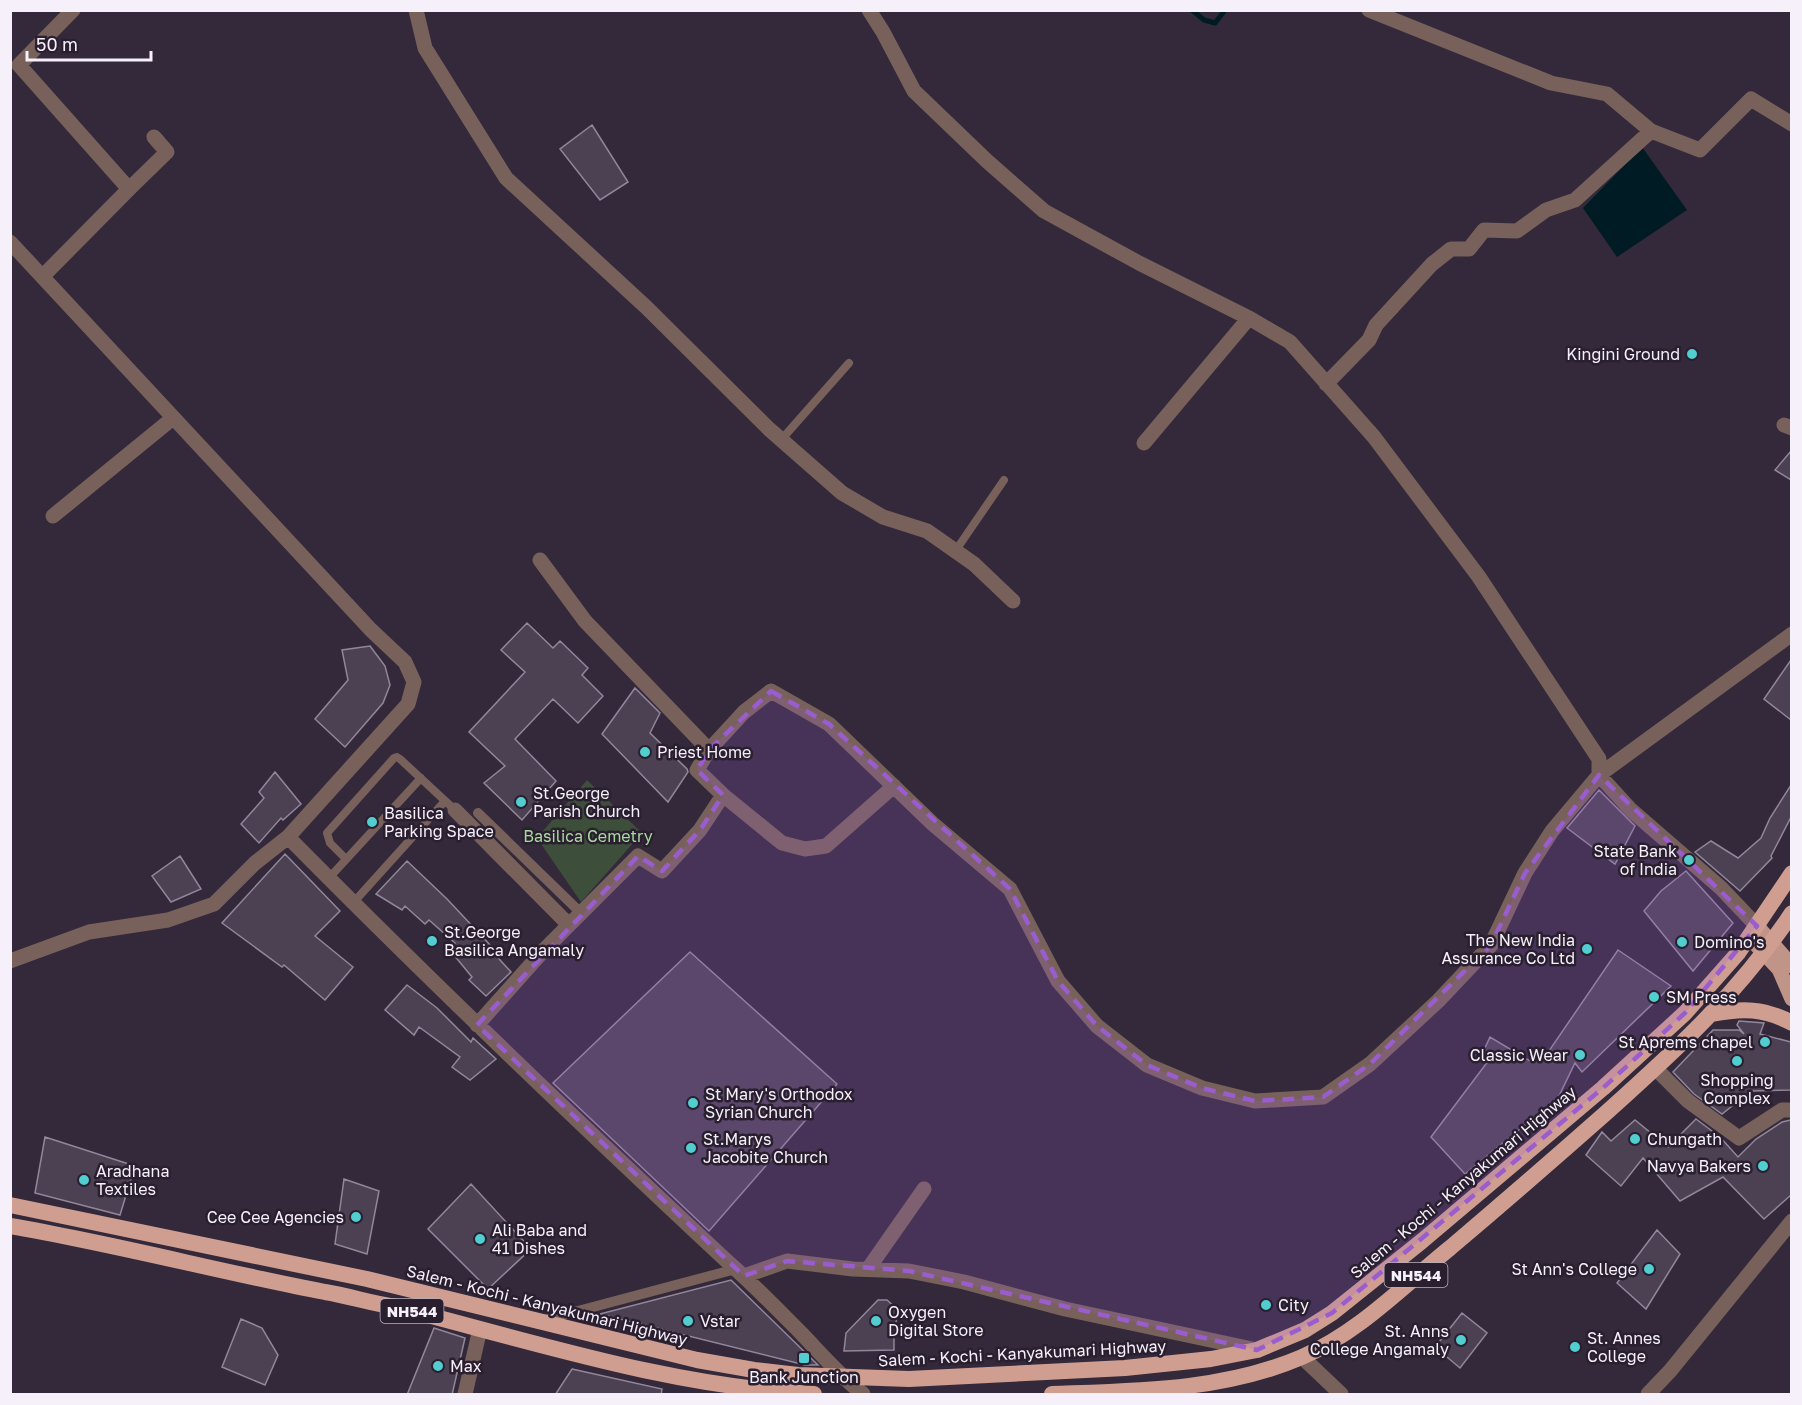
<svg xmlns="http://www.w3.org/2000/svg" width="1802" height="1405" font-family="'Golos Text',sans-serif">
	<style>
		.green { fill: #3d4f3a }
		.water { fill: #001b24 }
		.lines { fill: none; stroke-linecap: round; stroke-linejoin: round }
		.stream { stroke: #001b24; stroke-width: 5 }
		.building { fill: #4b4153; stroke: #92869b; stroke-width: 1.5 }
		.service { stroke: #78615b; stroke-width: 8 }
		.pedestrian { stroke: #78615b; stroke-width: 10 }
		.minor { stroke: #78615b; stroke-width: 15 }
		.primary { stroke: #c19488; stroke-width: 15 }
		.trunk { stroke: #d09e90; stroke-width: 16 }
		.marked { fill: #9a5dce; fill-opacity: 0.2; stroke: #9a5dce; stroke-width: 4.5; stroke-dasharray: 12 8; stroke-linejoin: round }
		.poi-dot { fill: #52cdd0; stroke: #291f2f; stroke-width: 2 }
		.labels { text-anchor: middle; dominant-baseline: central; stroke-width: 5; stroke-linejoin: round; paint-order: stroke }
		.shield { fill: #291f2f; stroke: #b8b1be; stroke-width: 1.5 }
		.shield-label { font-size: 15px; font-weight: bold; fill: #f6f0fb }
		.poi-label { font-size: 16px; fill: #f6f0fb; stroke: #291f2f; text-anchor: start }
		.park-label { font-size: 16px; fill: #a6da9d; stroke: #291f2f }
		.street-label { font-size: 16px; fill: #f6f0fb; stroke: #291f2f }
	</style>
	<rect width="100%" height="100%" fill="#33293a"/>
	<path class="green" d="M587,780l55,53 -61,69 -44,-64z"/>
	<path class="water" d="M1642,147l45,63 -70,47 -34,-49z"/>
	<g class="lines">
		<path class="stream" d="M1192,10l12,10 11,3 10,-13"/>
	</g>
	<path class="building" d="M592,125l36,57 -28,18 -40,-51z
		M1791,451v29l-16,-10z
		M527,623l26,25 7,-7 28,27 -6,7 21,21 -25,27 -25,-24 -38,40 41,42 -34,39 -38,-37 21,-17 -36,-34 56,-60 -24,-22z
		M370,646l15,20 5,19 -7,18 -38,44 -30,-28 33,-39 -6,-30z
		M1791,660v60l-27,-21z
		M635,688l25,25 -10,20 37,36 1,3 -20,30 -66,-68z
		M275,772l26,32 -18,16 -2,-2 -22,25 -18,-19 23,-26 -5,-6z
		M1791,785v32l-20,39 1,2 -32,33 -45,-39 16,-11 27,17 23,-20 9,-20z
		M1599,790l36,36 -20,38 -48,-36z
		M285,854l55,57 -25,25 38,31 -28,33 -41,-35 -2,2 -60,-44z
		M180,856l21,33 -30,13 -19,-26z
		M407,861l40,38 45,48 -2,2 21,23 -25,24 -17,-16 3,-3 -23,-28 6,-6 -26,-23 -4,4 -20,-18 -3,4 -26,-16z
		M1686,871l47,52 -40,48 -49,-60 17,-20z
		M1618,950l53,36 -89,86 -7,-9 -17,35 -93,76 -34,-37 61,-81 -8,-6 6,-13 40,24 19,-10z
		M690,952l147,132 -128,147 -156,-148z
		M407,985l30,23 34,34 2,-4 23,21 -26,21 -18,-13 8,-10 -41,-30 -5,8 -29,-25z
		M1739,1021l25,2 -4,11 31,8v48l-40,1 -29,23 -28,-20 -21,-22 40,-42h26l5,4 -7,-9z
		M1696,1119l24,18 18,20 18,-18 26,-17 9,-2v75l-27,24 -41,-42 -43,24 -37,-43 -22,28 -35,-31 16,-23 9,9 24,-21 33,27z
		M45,1137l90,29 -15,49 -85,-22z
		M344,1179l35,12 -12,63 -32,-10z
		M471,1184l60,65 -43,40 -60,-60z
		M1657,1230l23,24 -34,55 -29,-26z
		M731,1280l87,85h-13l-205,-51z
		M878,1300h9l11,10 -4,24v16l-50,1 2,-18z
		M1462,1313l25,20 -27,35 -25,-21z
		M241,1319l21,9 16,27 -13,30 -43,-18z
		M434,1328l31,10 -13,57h-45z
		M572,1369l90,20 -1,6h-106z"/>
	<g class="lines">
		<path class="service" d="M781,440l68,-77
			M956,550l48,-70
			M346,859l-16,-16 -3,-10 67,-75 3,-1 3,2 55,51
			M329,878l92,-100
			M353,903l92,-102"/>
		<path class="pedestrian" d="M478,813l103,100
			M544,1320l192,-51"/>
		<path class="minor" d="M416,10l9,38 81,130 140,129 123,122 73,64 41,24 44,14 47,33 39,37
			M869,10l14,22 31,59 73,70 57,50 95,52 110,55 41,24 84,95 105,140 120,182v16l32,35 90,78 36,38
			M1369,10l182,73 56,11 44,37
			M129,189l38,-37 -13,-15
			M10,242l361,388 34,32 9,20 -6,22 -120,133
			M43,276l86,-87 -110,-124 54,-55
			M1326,384l43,-44 7,-15 56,-61 19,-15h18l15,-19 33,1 29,-21 29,-10 76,-69 49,19 51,-51 41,25
			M1784,425l8,3
			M1144,443l105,-125
			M53,516l120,-98
			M540,560l45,61 124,129 35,-38 27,-21 58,33 104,100 77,65 48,92 39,45 50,39 55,23 53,13 68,-4 47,-33 68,-63 53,-56 34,-72 27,-42 47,-56 193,-141
			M723,795l59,48 23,6 21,-3 68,-60
			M455,810l114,115
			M10,961l79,-29 79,-12 46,-16 41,-41 33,-26c144,146 292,287 442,427 25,22 48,46 72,70 20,21 38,42 61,60
			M477,1025l66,-74 95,-95 24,15 38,-41 23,-35 -26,-25 12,-20
			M1655,1068l33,33 51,37 43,-28h10
			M868,1269l56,-80
			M744,1276l43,-15 66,8 56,2 55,11 101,27 192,41
			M1302,1357l39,37
			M465,1394l15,-65
			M1648,1394l22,-23 122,-150"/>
		<path class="primary" d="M1757,926l35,40
			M1749,937l30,32 13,30"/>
		<path class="trunk" d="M1712,1014c30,-6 52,-6 80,9
			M10,1205l357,74 330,81 57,10 44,5 111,4 216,-11 86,-9 46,-9 48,-20 27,-17 90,-72 181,-153 82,-75 53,-60 54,-80
			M10,1226c106,18 210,46 315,66 25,4 48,12 72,15 137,35 275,80 417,87
			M1052,1394c84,-3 171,-3 250,-37 56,-24 101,-71 148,-109 53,-45 105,-90 157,-136 70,-63 132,-119 185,-199"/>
	</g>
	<path class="marked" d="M771,691l58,33 181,165 48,92 39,45 50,39 55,23 53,13 68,-4 47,-33 121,-119 34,-72 74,-98 158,151 -72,87 -82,75 -271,225 -75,37 -348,-79 -122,-10 -43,15 -267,-251 161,-169 24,15 38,-41 23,-35 -26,-25 12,-20z"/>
	<g class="poi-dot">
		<circle cx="1692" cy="354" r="6"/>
		<circle cx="645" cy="752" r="6"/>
		<circle cx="521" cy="802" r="6"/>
		<circle cx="372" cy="822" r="6"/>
		<circle cx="1689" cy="860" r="6"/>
		<circle cx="432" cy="941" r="6"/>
		<circle cx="1682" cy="942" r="6"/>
		<circle cx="1587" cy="949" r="6"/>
		<circle cx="1654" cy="997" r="6"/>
		<circle cx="1765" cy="1042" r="6"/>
		<circle cx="1580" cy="1055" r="6"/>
		<circle cx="1737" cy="1061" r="6"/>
		<circle cx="693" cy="1103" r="6"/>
		<circle cx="1635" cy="1139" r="6"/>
		<circle cx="691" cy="1148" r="6"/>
		<circle cx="1763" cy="1166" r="6"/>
		<circle cx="84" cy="1180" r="6"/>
		<circle cx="356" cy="1217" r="6"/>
		<circle cx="480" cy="1239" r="6"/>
		<circle cx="1649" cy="1269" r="6"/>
		<circle cx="1266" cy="1305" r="6"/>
		<circle cx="688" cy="1321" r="6"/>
		<circle cx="876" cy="1321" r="6"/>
		<circle cx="1461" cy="1340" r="6"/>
		<circle cx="1575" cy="1347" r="6"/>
		<rect x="798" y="1352" width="12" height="12" rx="3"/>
		<circle cx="438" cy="1366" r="6"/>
	</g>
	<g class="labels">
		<g class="shield">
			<rect x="1384.5" y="1263" width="63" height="24" rx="4.5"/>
			<rect x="380.5" y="1299" width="63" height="24" rx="4.5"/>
		</g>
		<g class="shield-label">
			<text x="1416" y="1275">NH544</text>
			<text x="412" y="1311">NH544</text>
		</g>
		<g class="poi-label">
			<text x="1680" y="354" text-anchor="end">Kingini Ground</text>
			<text x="657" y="752">Priest Home</text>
			<text x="533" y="793">St.George<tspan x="533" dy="18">Parish Church</tspan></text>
			<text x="384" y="813">Basilica<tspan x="384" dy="18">Parking Space</tspan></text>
			<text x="1677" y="851" text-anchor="end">State Bank<tspan x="1677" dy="18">of India</tspan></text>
			<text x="444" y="932">St.George<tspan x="444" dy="18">Basilica Angamaly</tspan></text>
			<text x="1575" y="940" text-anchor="end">The New India<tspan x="1575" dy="18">Assurance Co Ltd</tspan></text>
			<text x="1694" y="942">Domino's</text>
			<text x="1666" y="997">SM Press</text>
			<text x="1753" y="1042" text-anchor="end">St Aprems chapel</text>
			<text x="1568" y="1055" text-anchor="end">Classic Wear</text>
			<text x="1737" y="1080" text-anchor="middle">Shopping<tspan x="1737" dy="18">Complex</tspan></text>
			<text x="705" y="1094">St Mary's Orthodox<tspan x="705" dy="18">Syrian Church</tspan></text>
			<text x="703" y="1139">St.Marys<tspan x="703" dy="18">Jacobite Church</tspan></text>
			<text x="1647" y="1139">Chungath</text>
			<text x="1751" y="1166" text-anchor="end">Navya Bakers</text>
			<text x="96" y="1171">Aradhana<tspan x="96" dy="18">Textiles</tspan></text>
			<text x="344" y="1217" text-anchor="end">Cee Cee Agencies</text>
			<text x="492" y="1230">Ali Baba and<tspan x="492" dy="18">41 Dishes</tspan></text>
			<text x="1637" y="1269" text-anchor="end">St Ann's College</text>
			<text x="1278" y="1305">City</text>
			<text x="888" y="1312">Oxygen<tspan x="888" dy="18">Digital Store</tspan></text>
			<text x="700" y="1321">Vstar</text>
			<text x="1449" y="1331" text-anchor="end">St. Anns<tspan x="1449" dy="18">College Angamaly</tspan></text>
			<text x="1587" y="1338">St. Annes<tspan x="1587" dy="18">College</tspan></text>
			<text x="450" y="1366">Max</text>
			<text x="804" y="1377" text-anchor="middle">Bank Junction</text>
		</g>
		<g class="park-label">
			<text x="588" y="836">Basilica Cemetry</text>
		</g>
		<g class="street-label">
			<text transform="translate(1463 1182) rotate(-40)">Salem - Kochi - Kanyakumari Highway</text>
			<text transform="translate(547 1305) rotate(14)">Salem - Kochi - Kanyakumari Highway</text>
			<text transform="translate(1022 1353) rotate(-3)">Salem - Kochi - Kanyakumari Highway</text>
		</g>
	</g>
	<rect width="1802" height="1405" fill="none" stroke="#f6f0fb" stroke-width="24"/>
	<path d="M27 51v9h124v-9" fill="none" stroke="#f6f0fb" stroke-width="3"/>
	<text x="36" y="51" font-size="18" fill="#f6f0fb" stroke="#291f2f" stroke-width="4.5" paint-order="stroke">50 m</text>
</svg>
